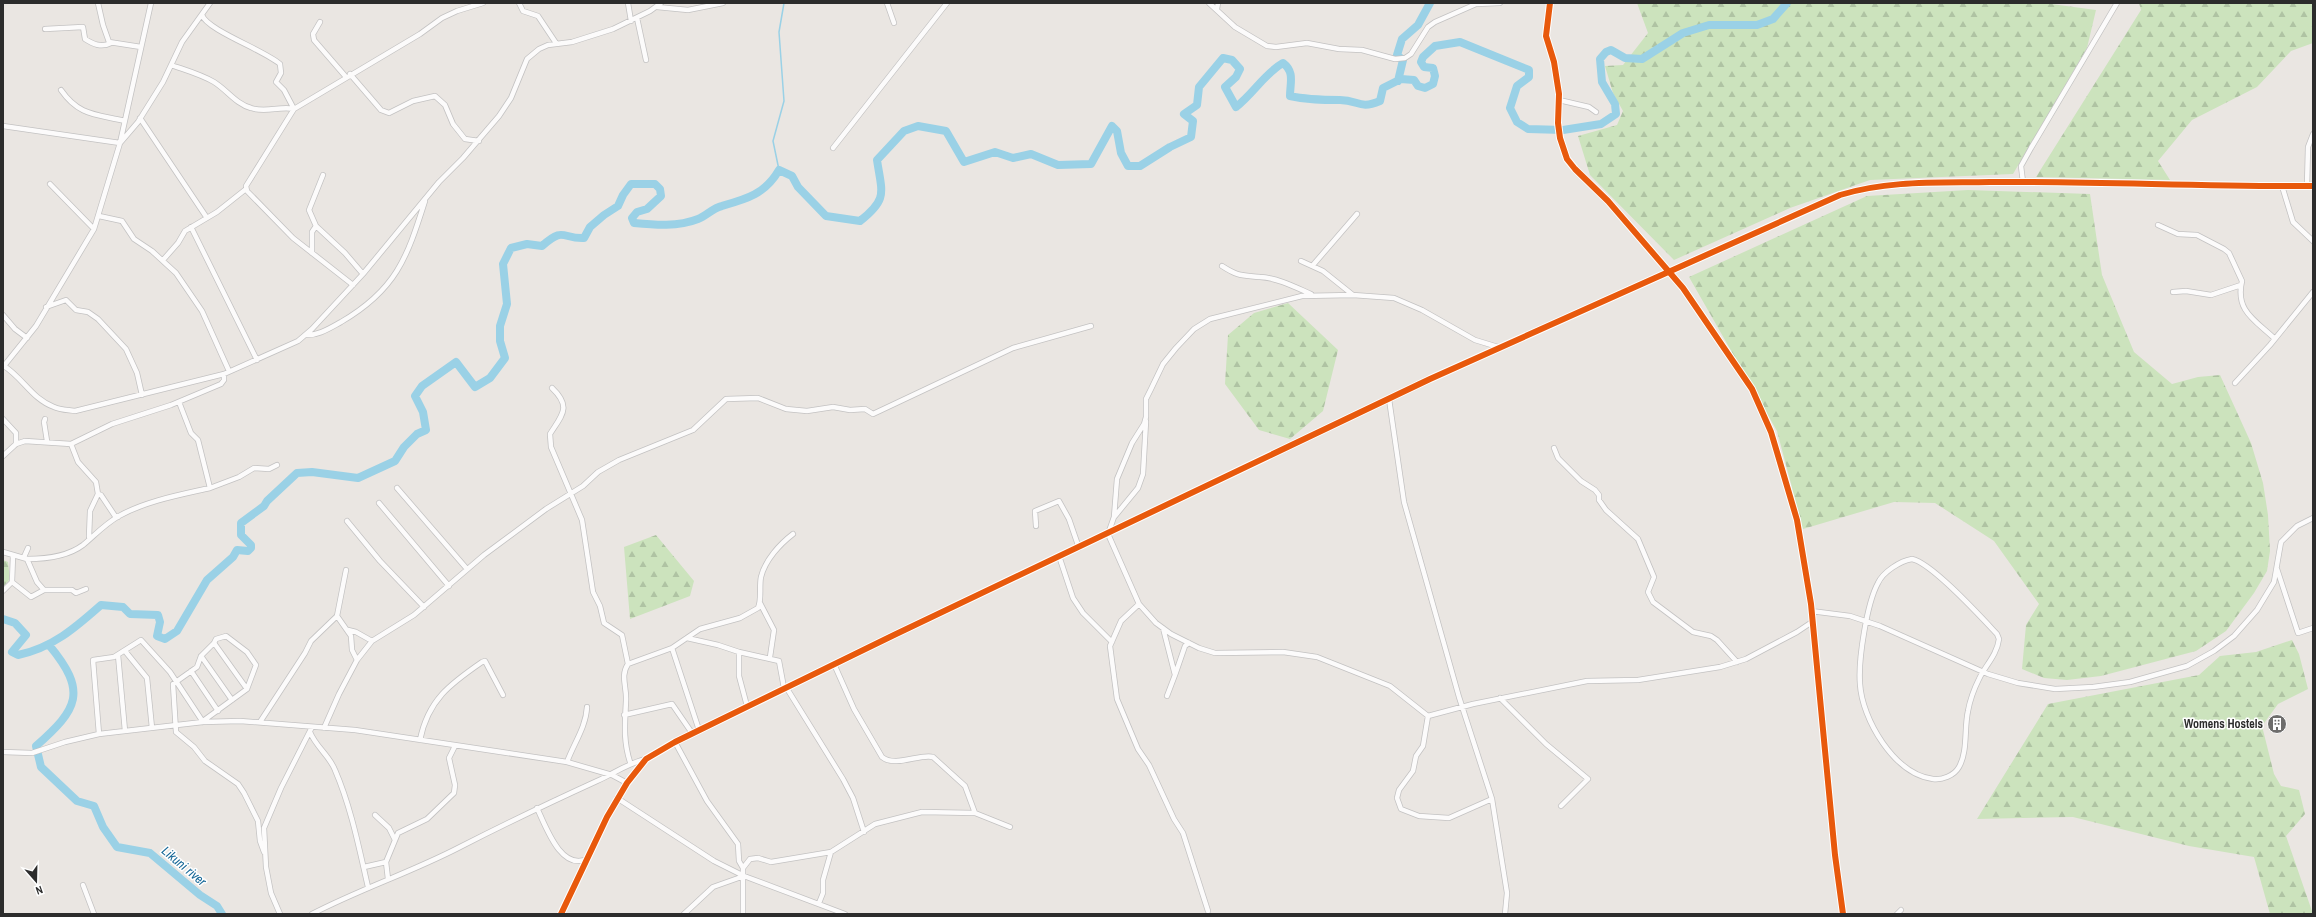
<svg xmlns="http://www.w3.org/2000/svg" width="2316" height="917" font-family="'Archivo Narrow',sans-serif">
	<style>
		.forest { fill: url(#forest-firs) }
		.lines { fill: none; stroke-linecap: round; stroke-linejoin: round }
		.stream { stroke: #9ad1e6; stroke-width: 1.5 }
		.river { stroke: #9ad1e6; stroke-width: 8 }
		.minor-casing { stroke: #c3c2c2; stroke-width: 6 }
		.minor { stroke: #fcfbfb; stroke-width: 4.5 }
		.cycleway-casing { stroke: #fff; stroke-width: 8 }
		.cycleway { stroke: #e8590c; stroke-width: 6 }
		.labels { text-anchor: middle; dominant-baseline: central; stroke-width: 3; stroke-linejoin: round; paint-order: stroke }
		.poi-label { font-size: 12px; font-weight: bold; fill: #2c2c2c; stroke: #fff; text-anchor: end }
		.water-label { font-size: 13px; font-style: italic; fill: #156797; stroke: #fff }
	</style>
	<defs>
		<pattern id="forest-firs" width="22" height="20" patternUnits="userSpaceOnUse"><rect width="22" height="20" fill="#cce3bd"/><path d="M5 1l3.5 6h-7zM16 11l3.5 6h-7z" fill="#afc3a3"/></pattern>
	</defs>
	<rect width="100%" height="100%" fill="#eae6e2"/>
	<path class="forest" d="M1637,3h407l52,7 -9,38 -74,126 -143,6 -80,28 -116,52 -84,-85 -12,-39 39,-11 6,-14 -10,-18 -8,-27 18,-1 25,-32z
		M2139,3h174v40l-22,8 -34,36 -65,33 -34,41 12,19 -134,-3 105,-167z
		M1968,190l122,4 12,81 32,77 38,32 26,-7 22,-2 31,68 12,40 5,32 2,36 -3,20 -13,22 -28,38 -30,20 -95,25 -34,4 -23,-2 -22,-9 4,-44 13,-21 -45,-63 -59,-38 -41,-1 -91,27 -26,-98 -88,-154 178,-81z
		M1288,303l50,47 -15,61 -33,28 -31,-9 -34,-46 3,-49 26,-22z
		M656,535l38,46 -4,15 -60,23 -6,-72z
		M3,560l5,2 2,17 -7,8z
		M2292,640l7,14 9,35 -30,15 -16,22 12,48 7,12 18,4 6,24 -19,22 27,78h-43l-16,-57 -65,-11 -116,-29 -96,2 71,-115 151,-29 21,-19 36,-4z"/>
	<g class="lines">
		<path class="stream" d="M779,170l-6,-29 11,-40 -5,-69 5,-29"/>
		<path class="river" d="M1398,81l5,-21 -6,-5 5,-16 16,-14 12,-22
			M3,619l12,4 11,12 -14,17 6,3c34,-7 57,-27 83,-50l22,2 7,7 28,1 2,7 -3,14 8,3 12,-8 30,-51 26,-23 4,-7 11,1 3,-3v-3l-10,-10v-12l23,-17 3,-5 30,-28 15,-1 46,6 37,-17 9,-14 13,-13 9,-4 -3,-18 -8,-16 7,-10 34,-24 19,25 15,-9 15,-20 -5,-17v-15l7,-22 -4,-40 8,-16 16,-4 15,2c22,-20 20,-7 42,-8l6,-11 14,-12 14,-9 5,-11 8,-11h24l5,5 1,7 -14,13 -10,3 -5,6 2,5c21,2 44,4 64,-4 8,-3 15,-11 24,-13 25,-7 43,-12 57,-36l13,6 6,11 28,29 34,5c28,-22 22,-28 17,-61l27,-29 14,-5 28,5 18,31 31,-10 18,6 18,-4 27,11 33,-1 21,-38 5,5 4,22 7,13h12l30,-19 21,-10 2,-16 -9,-7 13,-9 2,-18 24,-29 9,2 8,9 -4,8 -11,10 11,20c17,-13 29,-34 47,-44 12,9 7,20 7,33 17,4 33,4 50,4 19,0 19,10 40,1l3,-13 18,-9 13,1 4,6 7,2 8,-4 2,-8 -2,-8 -9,-1 -3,-5 2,-5 12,-11 25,-4 69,28v7l-12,9 -7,22 7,14 11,7 35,1 38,-6 15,-10 -1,-10 -13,-22 -2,-23 6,-7 5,-2 14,8 17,1 41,-26 26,-8h48l16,-6 14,-16
			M49,645c39,47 29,64 -13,101l5,21 36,34 17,5 9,21 14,20 33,6 50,42 17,11 5,8"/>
		<g class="minor-casing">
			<path id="minor" d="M98,3l5,22 6,17 32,5
				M519,3l4,8 15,5 18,27
				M628,3l3,18
				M887,3l7,20
				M1209,3l26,24 32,19 9,1 31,-4 32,6 23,1 33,9 10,-1 6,-4 17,-27 7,-5 41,-18 24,-1
				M1550,3l-4,33 8,26 5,32 -1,29 2,15 7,21 8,10 33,32 75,87 69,101 19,43 26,88 14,84 24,251 8,59
				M657,7l31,3 35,-7
				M1217,9l1,-6
				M202,15c5,15 62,35 78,49l1,9 -5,9 8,8 10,19
				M637,18l9,42
				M320,22l-7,12 1,6 32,37
				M45,29l38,-2 2,12c8,5 16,9 26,4
				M171,65c14,5 29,9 43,17 13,8 22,22 37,26 14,5 29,-2 43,1
				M350,74l31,36 8,3 24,-12 22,-5 10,9 8,19 12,15 14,2
				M61,90c18,26 35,24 64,31
				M1559,100l30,7 7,5
				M140,118l67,100
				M3,126l117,17 18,-21 25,-40 19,-40 28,-39
				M833,148l114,-145
				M2023,182l-2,-16 10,-18 86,-145
				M50,184l44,45
				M2282,186l11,36 20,19
				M2307,186l1,-39 5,-13
				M99,216l23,5 12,18 18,12 24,22 26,38 27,60
				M2158,225l20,9 19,1 27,14 5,4 13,28c-7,30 13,39 33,58
				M316,226l29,27 18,21
				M191,227l66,133
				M312,253v-21l4,-6 -7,-16 14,-35
				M163,260l15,-17 7,-12 32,-19 29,-23
				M1301,261l22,10 30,24
				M1313,265l44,-51
				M1222,266c17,11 20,9 38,11 18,1 35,10 51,17
				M353,285l-60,-47 -46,-47 -1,-5 48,-77 126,-75 22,-16 15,-7 26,-8
				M2173,292l13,-1 25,4 30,-10
				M46,307l20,-7 10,10 12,2 10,7 28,30 11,24 5,22
				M3,315l12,14 12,9
				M305,335c13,1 25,-7 36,-13 55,-32 66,-64 84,-121
				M1498,347l-23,-7 -53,-30 -28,-12 -41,-3 -51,1 -92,23 -16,10 -18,19 -13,16 -12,25 -5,10v18l-2,7 -12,19 -15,36 -3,38 -6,17 31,70 17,19 15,11 28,14 16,5 68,-1 34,5 73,29 38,30 45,-12 114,-23 51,-1 82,-13 26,-8 51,-27 15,-10
				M4,366c19,12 28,33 50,41 6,3 15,3 21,4l149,-37 74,-33 14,-12 51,-55 76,-92 24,-24 36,-42 12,-18 16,-39 12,-10 9,-4 24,-3 41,-13 37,-18 11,-8
				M3,367l33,-41 58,-97 26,-86 31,-140
				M2235,383l35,-38 43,-53
				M552,388c20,19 10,27 -2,46l1,13 31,73 11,72 7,14 4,17 18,12 6,29 44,-16 28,-19 40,-11 18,-10c4,-9 1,-21 3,-31 4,-17 19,-33 32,-43
				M1389,399l15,103 55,195 33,102 15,94 -2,21
				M3,419l13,14v11
				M45,419l-1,3 3,19
				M71,444l7,18 18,20 2,12
				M1554,448l4,10 23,23 14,9 4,5v5l7,10 32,29 16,38 -6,15 5,10 40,30 18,4 6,4 20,22
				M3,456l13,-12 9,-3 46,3 41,-20 59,-19 50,-21 3,-4v-6
				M210,488l29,-11 15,-9 15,1 8,-4
				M397,488l70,81
				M379,503l70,83
				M1115,516l23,-28 5,-14 3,-53
				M347,521l33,40 44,46
				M1036,526l-1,-15 24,-10 10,18 10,29
				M89,537l1,-26 8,-17 3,1 14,21 3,1
				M3,552l24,7 10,23 7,8h28l4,3 10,-4
				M1059,556l14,42 10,15 29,29
				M24,557l4,-9
				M27,559c19,0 40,-2 56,-14 12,-10 22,-21 36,-29 27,-15 60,-21 91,-28l-12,-48 -7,-7 -12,-31
				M1912,559c20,4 69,58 85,75l2,5c-2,16 -14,27 -20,40 -5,10 -9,21 -11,32 -4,18 0,40 -9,56 -5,9 -17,13 -26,12 -39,-5 -71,-60 -73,-95 -2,-24 7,-81 18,-101 5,-11 22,-22 34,-24z
				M2277,569l21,64 15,-5
				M346,570l-9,46 14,20 1,14 5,10
				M12,582l19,15 13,-7
				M3,591l9,-9 1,-26
				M760,603l14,27 -4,27
				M1139,604l-18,17 -11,25 7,53 21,50 11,16 25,54 9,14 25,78
				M1811,611l39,5 30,10 108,48 30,9 37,6 38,-2 37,-5 57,-16 27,-15 20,-15 23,-26 17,-28 7,-40 16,-16 16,-8
				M1163,628l12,47 -8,21
				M348,630l8,2 16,9
				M687,638l31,7 21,7v24l8,30
				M214,643l33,46
				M672,648l27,82
				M125,651l22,27 5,50
				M739,652l40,9 5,27
				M118,655l7,76
				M201,656l31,44
				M628,664c-8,12 -1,23 -2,37 -1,22 -3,39 4,61
				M834,664l20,45 28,48c13,11 39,-4 51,0l32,29 10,27 35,14
				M191,671l27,40
				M1175,675l10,-29 4,-3
				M786,687l57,92 10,19 11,34
				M1500,698l46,46 42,35 -27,27
				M624,715l48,-11 20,29
				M1428,716l-5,30 -7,10 -3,15 -14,19 -2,8 4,11 18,7 30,2 43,-19
				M203,721l44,-32 9,-24 -9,-13 -21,-16 -10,3 -2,4 -13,13 -4,11 -24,17 3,48 18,15 11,14 33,23 6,9 14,28 2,20 4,11
				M260,722l45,-69 6,-12 26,-25
				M324,728l15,-34 18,-34 15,-19 42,-26 70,-60 62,-46 37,-23 15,-14 21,-12 74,-30 33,-31 32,-1 28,11 21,2 26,-4 17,3 15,-1 8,5 140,-66 78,-22
				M310,732c6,15 19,23 25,38 16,37 24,78 33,117
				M99,734l-6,-74 21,-3 27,-17 29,32 33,50
				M420,740c8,-40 30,-56 62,-78l3,-1 18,34
				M675,742l32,59 31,43 1,17 4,7
				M3,752l29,1 33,-11 34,-8 104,-12 37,-1 115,9 212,32 45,13 15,8
				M567,762c7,-19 19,-35 20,-55
				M617,798l97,63 30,15 101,38
				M537,808c9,19 24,63 50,51
				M375,815l14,13 6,12
				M364,867l22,-5
				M388,879l-2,-17 12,-29 29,-14 27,-26 1,-8 -6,-27 6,-12
				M83,885l11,29
				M819,903l4,-10v-13l8,-28 44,-28 47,-12 53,1
				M280,914l-9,-21 -5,-26 -2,-39 17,-40 31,-61
				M312,914c48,-25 100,-42 148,-67 45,-23 91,-45 137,-66 18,-8 29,-17 49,-22
				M561,914l46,-97 20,-34 19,-24 29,-17 219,-107 536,-256 410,-184c49,-15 99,-12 150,-13 108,-1 215,5 323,4
				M684,914l29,-27 31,-11
				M743,914v-46l7,-9 8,-1 13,4 60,-10
				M1897,914l4,-4"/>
		</g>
		<use href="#minor" class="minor"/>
		<g class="cycleway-casing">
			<path id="cycleway" d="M1550,3l-4,33 8,26 5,32 -1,29 2,15 7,21 8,10 33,32 75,87 69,101 19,43 26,88 14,84 24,251 8,59
				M561,914l46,-97 20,-34 19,-24 29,-17 219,-107 536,-256 410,-184c49,-15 99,-12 150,-13 108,-1 215,5 323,4"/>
		</g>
		<use href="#cycleway" class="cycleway"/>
	</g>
	<defs>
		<g id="building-disc" transform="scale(1)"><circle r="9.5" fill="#6e6d6c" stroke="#fff"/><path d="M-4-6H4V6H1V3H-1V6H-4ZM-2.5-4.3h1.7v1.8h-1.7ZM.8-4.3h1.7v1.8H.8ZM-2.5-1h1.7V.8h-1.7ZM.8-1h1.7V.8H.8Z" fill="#fff"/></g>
	</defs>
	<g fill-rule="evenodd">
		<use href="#building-disc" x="2277" y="724"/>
	</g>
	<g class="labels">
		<g class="poi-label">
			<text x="2263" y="724">Womens Hostels</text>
		</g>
		<g class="water-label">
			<text transform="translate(184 866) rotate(40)">Likuni river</text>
		</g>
	</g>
	<rect width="2316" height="917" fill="none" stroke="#2c2c2c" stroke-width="8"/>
	<g transform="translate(36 881) rotate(160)" stroke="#ffffff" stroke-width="3" paint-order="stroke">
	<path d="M0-3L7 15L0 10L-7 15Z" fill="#2c2c2c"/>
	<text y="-6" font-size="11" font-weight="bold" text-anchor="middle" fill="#2c2c2c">N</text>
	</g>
</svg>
